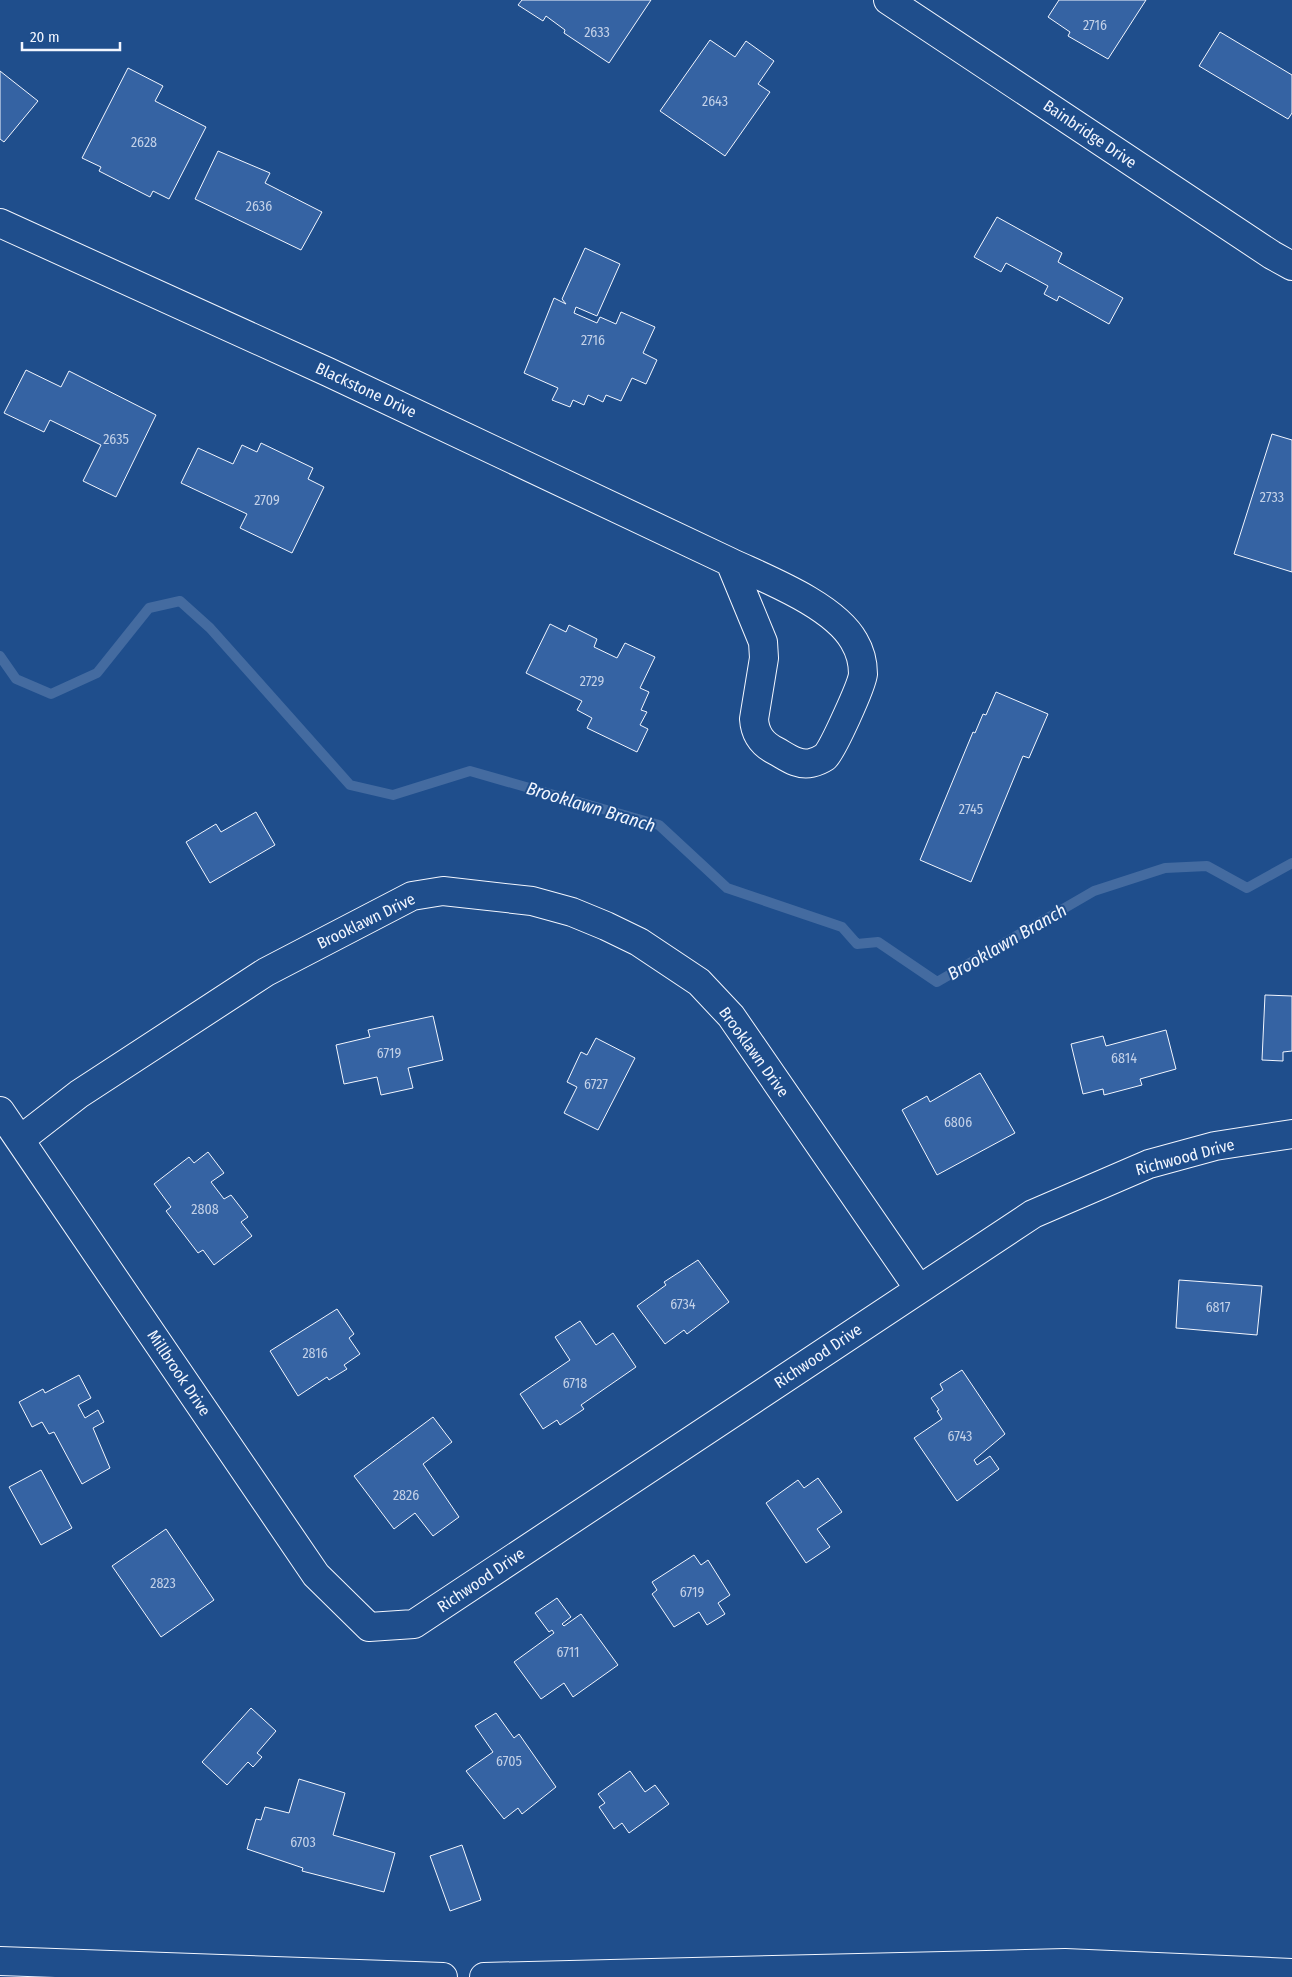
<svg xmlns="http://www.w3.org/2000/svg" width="1292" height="1977" font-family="'Fira Sans Condensed',sans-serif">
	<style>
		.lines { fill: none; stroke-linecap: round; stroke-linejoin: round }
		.stream { stroke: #446ba0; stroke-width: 10 }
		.building { fill: #3563a3; stroke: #f2f6ff }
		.street-casing { stroke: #f2f6ff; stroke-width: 30 }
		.secondary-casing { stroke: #f2f6ff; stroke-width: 30 }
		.street { stroke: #1f4e8c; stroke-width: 28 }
		.secondary { stroke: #1f4e8c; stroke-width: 28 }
		.labels { text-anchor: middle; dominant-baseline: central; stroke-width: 4; stroke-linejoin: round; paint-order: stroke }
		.number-label { font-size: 14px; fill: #c3d1e8 }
		.street-label { font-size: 16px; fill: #f2f6ff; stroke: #1f4e8c }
		.water-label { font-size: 18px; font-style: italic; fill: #f2f6ff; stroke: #1f4e8c }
	</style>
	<rect width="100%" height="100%" fill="#1f4e8c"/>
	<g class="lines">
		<path class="stream" d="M0,656l16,23 35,15 46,-21 52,-65 31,-7 30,27 140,157 43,10 77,-24 189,54 68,63 115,39 15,17 21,-2 59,40 157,-91 71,-23 42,-2 40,22 45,-25"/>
	</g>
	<path class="building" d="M522,0h129l-42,63 -45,-30 1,-3 -19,-14 -3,5 -25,-16z
		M1059,0h87l-38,59 -40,-23 2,-4 -22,-15z
		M1220,32l72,43v38l-4,6 -89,-53z
		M710,40l25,17 11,-16 28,20 -16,23 12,8 -45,64 -65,-45z
		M128,68l35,18 -8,15 51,26 -37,72 -16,-8 -3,6 -51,-26 2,-4 -19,-9z
		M0,71l38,30 -34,41 -4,-3z
		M218,151l52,22 -5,10 57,29 -21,38 -106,-51z
		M997,217l65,36 -4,9 65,36 -14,26 -50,-28 -2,5 -13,-7 4,-8 -42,-23 -5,9 -27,-15z
		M585,248l35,16 -23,52 -21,-9 -2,6 23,10 3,-6 16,7 5,-12 34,15 -12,26 14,7 -11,24 -14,-6 -11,23 -15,-6 -3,7 -15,-7 -4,10 -11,-5 -3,7 -18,-7 6,-12 -34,-15 30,-75 12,6 -4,-5z
		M26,370l35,17 8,-16 87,44 -40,82 -33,-16 18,-36 -51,-25 -6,12 -40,-19z
		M1272,434l20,6v132l-58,-18z
		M261,443l52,25 -5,11 16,8 -32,66 -52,-25 7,-14 -66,-31 17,-35 35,16 9,-19 15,7z
		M550,624l16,8 3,-7 28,14 -3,8 23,11 8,-15 30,14 -15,31 9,4 -8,18 6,2 -7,13 8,4 -11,23 -50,-24 5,-10 -15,-8 5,-9 -56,-28z
		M996,692l52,22 -19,44 -6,-2 -52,126 -51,-22 53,-128 2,1 8,-19 3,1z
		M256,812l19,33 -65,38 -24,-41 30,-18 5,8z
		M1265,995l27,1v55l-9,1v9l-21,-1z
		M433,1016l10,44 -35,8 5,20 -32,7 -4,-18 -33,7 -8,-39 34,-8 -2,-7z
		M1166,1030l10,39 -36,10 2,6 -38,10 -1,-6 -20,5 -12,-50 32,-8 3,10z
		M596,1038l39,20 -37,72 -34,-17 13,-26 -10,-5 14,-30 6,3z
		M980,1073l35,60 -78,42 -35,-65 25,-14 3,6z
		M208,1152l16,21 -13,9 13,17 7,-4 17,22 -7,5 11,14 -38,29 -11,-15 -5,3 -32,-42 5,-4 -17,-23 35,-27 5,6z
		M698,1260l31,42 -42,32 -3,-4 -19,14 -28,-38 29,-21 -2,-3z
		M1179,1280l83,6 -5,49 -81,-7z
		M337,1309l17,25 -5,4 11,16 -16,11 3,4 -18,11 -2,-3 -29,19 -28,-45z
		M580,1321l16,24 17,-12 23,34 -55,38 3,4 -24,16 -3,-5 -14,9 -23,-35 50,-34 -15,-23z
		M962,1370l43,64 -31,26 3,5 13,-9 9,13 -42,32 -43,-63 28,-19 -5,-8 2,-1 -8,-12 12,-8 -3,-6z
		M79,1375l12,23 -13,7 7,13 13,-8 6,12 -11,6 17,40 -28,16 -28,-52 -5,2 -7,-12 -10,5 -13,-25 24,-13 2,4z
		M433,1417l19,25 -29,22 36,53 -26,19 -18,-23 -21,16 -40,-53z
		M41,1470l31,58 -31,17 -32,-58z
		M818,1478l24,34 -25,17 13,18 -24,16 -40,-60 32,-23 6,8z
		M166,1529l48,71 -53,37 -49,-71z
		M694,1555l7,10 7,-5 22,35 -12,8 7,11 -18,11 -8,-13 -25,15 -22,-33 5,-4 -5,-8z
		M557,1598l14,19 -9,7 2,2 17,-12 37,51 -45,32 -9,-14 -23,16 -27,-37 40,-29 -2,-3 -3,2 -14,-19z
		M251,1708l25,23 -19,22 5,4 -9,10 -5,-5 -21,23 -25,-23z
		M496,1713l18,25 5,-4 37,53 -34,27 -4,-6 -14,11 -38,-48 27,-19 -18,-26z
		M630,1771l15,21 10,-7 14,19 -40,29 -7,-10 -8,6 -15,-22 6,-4 -7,-9z
		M299,1779l46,14 -12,42 62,18 -11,39 -82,-21 1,-3 -56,-19 9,-30 5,1 4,-13 24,6z
		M462,1845l19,55 -31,11 -20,-55z"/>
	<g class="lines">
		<g class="street-casing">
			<path id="street" d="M888,0l384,255 20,11
				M0,223l328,149 402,190
				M730,562c36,17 104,43 124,79 6,10 9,22 9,33 -1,11 -30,75 -38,83 -3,2 -10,5 -14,6 -13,3 -24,-6 -35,-12 -14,-7 -21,-17 -22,-32l10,-61 -1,-16z
				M0,1111l316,464 53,52 45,-3 619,-410 116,-50 66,-18 77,-12
				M21,1139l58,-45 187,-122 146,-76 31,-5 89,10 40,11 34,14 33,16 60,40 32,34 188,273"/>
		</g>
		<g class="secondary-casing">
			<path id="secondary" d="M0,1961l443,16
				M484,1977l581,-14 227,10"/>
		</g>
		<use href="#street" class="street"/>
		<use href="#secondary" class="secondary"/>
	</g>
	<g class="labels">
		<g class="number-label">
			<text x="1095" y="25">2716</text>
			<text x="597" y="32">2633</text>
			<text x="715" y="101">2643</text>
			<text x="144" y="142">2628</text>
			<text x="259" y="206">2636</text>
			<text x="593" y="340">2716</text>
			<text x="116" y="439">2635</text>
			<text x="1272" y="497">2733</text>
			<text x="267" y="500">2709</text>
			<text x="592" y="681">2729</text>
			<text x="971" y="809">2745</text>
			<text x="389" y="1053">6719</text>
			<text x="1124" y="1058">6814</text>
			<text x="596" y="1084">6727</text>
			<text x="958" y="1122">6806</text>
			<text x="205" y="1209">2808</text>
			<text x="683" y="1304">6734</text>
			<text x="1218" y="1307">6817</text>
			<text x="315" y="1353">2816</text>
			<text x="575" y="1383">6718</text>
			<text x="960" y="1436">6743</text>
			<text x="406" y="1495">2826</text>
			<text x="163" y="1583">2823</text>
			<text x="692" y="1592">6719</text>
			<text x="568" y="1652">6711</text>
			<text x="509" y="1761">6705</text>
			<text x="303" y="1842">6703</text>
		</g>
		<g class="street-label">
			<text transform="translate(1090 134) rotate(34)">Bainbridge Drive</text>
			<text transform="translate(366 390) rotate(25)">Blackstone Drive</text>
			<text transform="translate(366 921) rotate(-26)">Brooklawn Drive</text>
			<text transform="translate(754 1052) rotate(54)">Brooklawn Drive</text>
			<text transform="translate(1185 1157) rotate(-15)">Richwood Drive</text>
			<text transform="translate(818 1356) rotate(-34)">Richwood Drive</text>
			<text transform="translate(179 1373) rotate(56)">Millbrook Drive</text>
			<text transform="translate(481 1580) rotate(-34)">Richwood Drive</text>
		</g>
		<g class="water-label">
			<text transform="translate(591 807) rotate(17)">Brooklawn Branch</text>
			<text transform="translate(1007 942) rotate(-30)">Brooklawn Branch</text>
		</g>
	</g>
	<path d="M22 42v8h98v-8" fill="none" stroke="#f2f6ff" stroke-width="2.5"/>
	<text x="30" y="42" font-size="15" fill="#f2f6ff" stroke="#1f4e8c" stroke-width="4" paint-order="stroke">20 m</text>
</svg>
